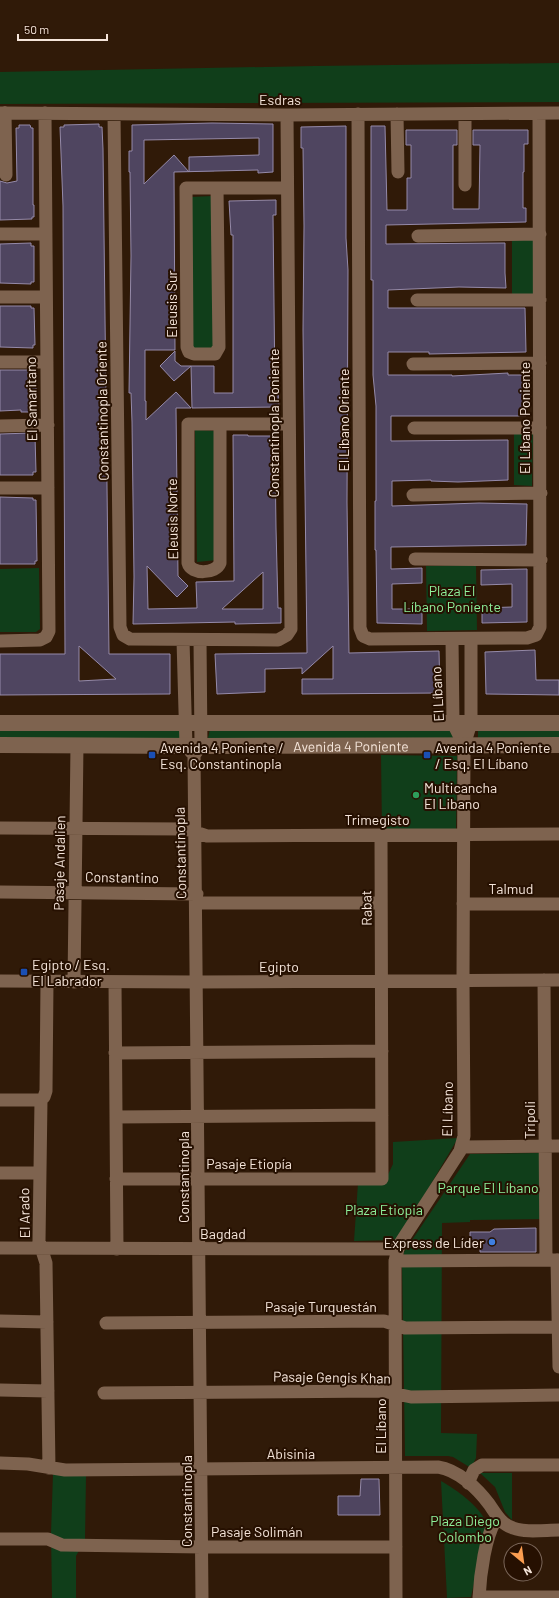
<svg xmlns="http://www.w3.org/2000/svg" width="559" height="1598" font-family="Barlow,sans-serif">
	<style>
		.green { fill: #103e1a }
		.building { fill: #4f4560; stroke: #958aa9; fill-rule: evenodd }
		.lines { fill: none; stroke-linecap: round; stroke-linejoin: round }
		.minor { stroke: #7e634f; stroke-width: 13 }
		.tertiary { stroke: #7e634f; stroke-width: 16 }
		.transit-dot { fill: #1a4fb4; stroke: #261001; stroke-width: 1.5 }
		.leisure-dot { fill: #2e9e5b; stroke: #261001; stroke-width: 1.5 }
		.shop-dot { fill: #3f7fe0; stroke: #261001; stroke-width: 1.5 }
		.labels { text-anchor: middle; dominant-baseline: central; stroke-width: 4; stroke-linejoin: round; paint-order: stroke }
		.street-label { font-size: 14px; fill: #f5e5da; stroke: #261001 }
		.park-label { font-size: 14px; fill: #8ef19b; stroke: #261001 }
		.poi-label { font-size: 14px; fill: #f5e5da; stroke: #261001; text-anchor: start }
	</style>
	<rect width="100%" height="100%" fill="#301a08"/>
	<path class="green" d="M559,63v39l-559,2v-32l315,-6z
		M212,196l3,154h-22l-2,-153z
		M512,238h23v56h-23z
		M195,430l22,1v129l-20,2z
		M514,430h19l-1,56 -18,-1z
		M476,565l1,65 -50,1 -1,-65z
		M39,568l1,61 -4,3h-36v-63z
		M0,728l184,1 -1,11 -183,-1z
		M478,728h81v10l-81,1z
		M210,729l242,1 5,10 -249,-2z
		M381,755l76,1 -1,74 -74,2z
		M458,1138l-60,102 -44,1 4,-58 27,-2 8,-17v-22z
		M541,1153l2,66 -73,1v2l-28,1 -1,210 36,1 -1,24 -5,10 -18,-11 -5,-1h-43l-3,-194 2,-10 66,-98z
		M480,1473h32v47l-7,-8 -10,-25z
		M53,1474l33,2 -1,64 -9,16v42h-24l-1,-65z
		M441,1481c16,9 38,25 46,42l-16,74 -24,1z"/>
	<path class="building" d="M212,123l61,1v48l-15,1v-3l-84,2 1,178h-30v51h1v19l30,-28 15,16h-15l2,168 10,10 -11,11 -30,-31 1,43 49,-1 -1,-26 38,-1 -1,-146h15v1h30l1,15h-4l1,77 2,80h3v15l-46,1v-2l-102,2 1,-47 -2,-155 -1,-29h-2l2,-137 -1,-84h-1v-21h3v-26zM259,138v17l-70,2v15l-15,-17 -30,29v-44zM263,572v37h-41z
		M99,124v3h3l1,22 6,505h61v40l-170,1v-41h65l-2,-448 -3,-79h4v-2zM79,646l37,33 -37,2z
		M19,125h11l1,3h2v77h1v12h-2v2l-32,1v-39l7,2 10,-2 -1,-53h3z
		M346,126v112l2,32 -1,232 2,151 90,-2 1,42 -138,1v-15h31v-33l-31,28v-6l-37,1v23l-48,2 -2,-40 92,-1 -4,-323 1,-104 -1,-78h-2v-21z
		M371,126h14l2,84h20v-32h4v-33h-5v-15h51v15h-4v64h26l1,-64h-7v-15h55v14h-4v28h-1v36h3v14l-140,3v19l119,-1v30l1,15 -47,-1 -71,3v18h137l1,44 -97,2v-2h-41v23h64v1l56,-3v2h17l1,41h-135v25l117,-1v40l-50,2 -27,-1v-1l-39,1v25l87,-3 48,1 -1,41 -135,2v22l31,-1v15l-30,1v25h30v15l-45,-1 -1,-73h-1v-49h1v-95l-3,-31v-95h-2z
		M276,200v15h-3l2,177h3l1,15 -87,1 -1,-42h23v27h19v-158h-2l-2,-34z
		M31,243v3h3v36h-3v2l-31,-1v-39z
		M0,306h31v2h3l1,37h-2v3l-33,-1z
		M175,351v10l6,5h10l-17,15 -14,-15z
		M0,370h32v3l4,-1v37h-3v3h-12v-2l-21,1z
		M31,433l1,3h3l1,36h-3v3h-33v-41z
		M0,497l33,1v2h3l1,61h-2v3h-35z
		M527,569v53l-45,1v-15l30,-1v-23l-31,1v-15z
		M535,650l1,30h23v15l-73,-1 -1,-42z
		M536,1228v24h-56v-5h-10v-15h20l4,-3z
		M361,1479h18l1,36h-42v-19h22z"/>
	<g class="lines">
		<path class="minor" d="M0,113l287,2 272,-2
			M5,113l1,62
			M114,114l6,513 3,8 7,4 148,1 9,-5 4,-6 -4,-514
			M358,114l2,514 3,8 7,3 157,-1 9,-3 4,-8 -1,-513
			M397,114l1,58
			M465,114v71
			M217,188l2,159 -4,7h-21l-5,-2 -2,-5 -1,-159h101
			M0,234h46
			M418,236l122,-2
			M0,297h46
			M417,300h123
			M0,362h47
			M413,364l127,-1
			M220,424v139c-4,11 -29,12 -32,0v-139h101
			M0,426l48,-1
			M414,428h126
			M0,488h48
			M413,495l128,-2
			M415,559l126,1
			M452,639l1,84 11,22
			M183,640l3,106 6,7
			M200,640l1,106 -7,9 8,843
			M0,641l40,-1 6,-3 3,-6 -4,-518
			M0,828l186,1 21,7 352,-2
			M0,892l197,2
			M197,903h184
			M463,904h96
			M544,980l2,280
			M0,981l197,1 362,-2
			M47,982l-1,109 -2,6 -3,3 -2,141 7,22 3,205
			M74,982l3,-237
			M115,982l2,267
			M115,1053l267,-2
			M0,1100h41
			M116,1117l266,-2
			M462,1147l97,-1
			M0,1173h40
			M116,1179h266l-1,-344
			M0,1248l398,1
			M557,1260l2,107
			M395,1261l164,-1
			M0,1321l47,1
			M106,1323l278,-2 21,7 154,-1
			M0,1390l48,1
			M104,1393l278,-2 29,6 148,-2
			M0,1463l28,1 37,6 373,-3c20,3 39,21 51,37 7,10 12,20 24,24 13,5 32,2 46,2
			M468,1483l6,-13 8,-5h77
			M0,1539h48l14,6 140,2h194
			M479,1597h80
			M396,1598l-1,-337 3,-12 3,-7 59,-91 4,-15 -1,-156 1,-235 7,-22v-84
			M479,1598c1,-21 6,-65 19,-81"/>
		<g class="tertiary">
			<path d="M0,723h559"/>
			<path id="s1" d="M0,745l201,1 358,-1"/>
		</g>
	</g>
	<g class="transit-dot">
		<rect x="148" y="751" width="8" height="8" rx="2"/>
		<rect x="423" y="751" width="8" height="8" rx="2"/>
		<rect x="20" y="968" width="8" height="8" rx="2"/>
	</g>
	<circle class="leisure-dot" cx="416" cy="795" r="4"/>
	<circle class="shop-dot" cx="492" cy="1242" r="4"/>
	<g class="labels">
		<g class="street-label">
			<text x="280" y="99">Esdras</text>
			<text transform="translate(171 304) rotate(-90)">Eleusis Sur</text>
			<text transform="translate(31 399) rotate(-91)">El Samaritano</text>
			<text transform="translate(102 411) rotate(-91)">Constantinopla Oriente</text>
			<text transform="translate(524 418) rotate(-90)">El Líbano Poniente</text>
			<text transform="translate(343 420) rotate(-90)">El Líbano Oriente</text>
			<text transform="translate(273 423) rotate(-90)">Constantinopla Poniente</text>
			<text transform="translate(172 519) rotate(-91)">Eleusis Norte</text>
			<text transform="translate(437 694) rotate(-93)">El Líbano</text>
			<text stroke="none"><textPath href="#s1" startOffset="351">Avenida 4 Poniente</textPath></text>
			<text x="377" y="819">Trimegisto</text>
			<text transform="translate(180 853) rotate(-91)">Constantinopla</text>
			<text transform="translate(59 863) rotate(-89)">Pasaje Andalien</text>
			<text transform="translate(122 877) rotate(1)">Constantino</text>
			<text x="511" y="888">Talmud</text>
			<text transform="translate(366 908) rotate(-91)">Rabat</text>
			<text x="279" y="966">Egipto</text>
			<text transform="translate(447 1109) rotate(-89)">El Líbano</text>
			<text transform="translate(529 1120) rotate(-90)">Tripoli</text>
			<text x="249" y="1163">Pasaje Etiopía</text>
			<text transform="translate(183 1177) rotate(-90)">Constantinopla</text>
			<text transform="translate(24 1213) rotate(-91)">El Arado</text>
			<text x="223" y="1233">Bagdad</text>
			<text x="321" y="1306">Pasaje Turquestán</text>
			<text transform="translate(332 1377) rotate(1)">Pasaje Gengis Khan</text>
			<text transform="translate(380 1426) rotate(-90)">El Líbano</text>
			<text x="291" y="1453">Abisinia</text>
			<text transform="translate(186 1501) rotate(-90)">Constantinopla</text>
			<text x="257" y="1531">Pasaje Solimán</text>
		</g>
		<g class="park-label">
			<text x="452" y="590">Plaza El<tspan x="452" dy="16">Líbano Poniente</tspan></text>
			<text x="488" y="1187">Parque El Líbano</text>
			<text x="384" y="1209">Plaza Etiopia</text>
			<text x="465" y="1520">Plaza Diego<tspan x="465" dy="16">Colombo</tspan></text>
		</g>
		<g class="poi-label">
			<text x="160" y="747">Avenida 4 Poniente /<tspan x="160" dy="16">Esq. Constantinopla</tspan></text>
			<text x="435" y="747">Avenida 4 Poniente<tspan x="435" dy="16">/ Esq. El Líbano</tspan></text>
			<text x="424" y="787">Multicancha<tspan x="424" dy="16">El Libano</tspan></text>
			<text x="32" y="964">Egipto / Esq.<tspan x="32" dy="16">El Labrador</tspan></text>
			<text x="484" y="1242" text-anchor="end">Express de Líder</text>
		</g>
	</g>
	<g transform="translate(523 1562) rotate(151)"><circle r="19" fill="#261001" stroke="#796558"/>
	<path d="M0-3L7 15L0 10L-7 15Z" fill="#fb9e51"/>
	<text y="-6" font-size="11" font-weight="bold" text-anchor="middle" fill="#f5e5da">N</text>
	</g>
	<path d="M18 34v6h89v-6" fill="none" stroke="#f5e5da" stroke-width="2"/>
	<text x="24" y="34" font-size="12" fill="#f5e5da" stroke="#261001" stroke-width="3" paint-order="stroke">50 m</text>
</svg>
